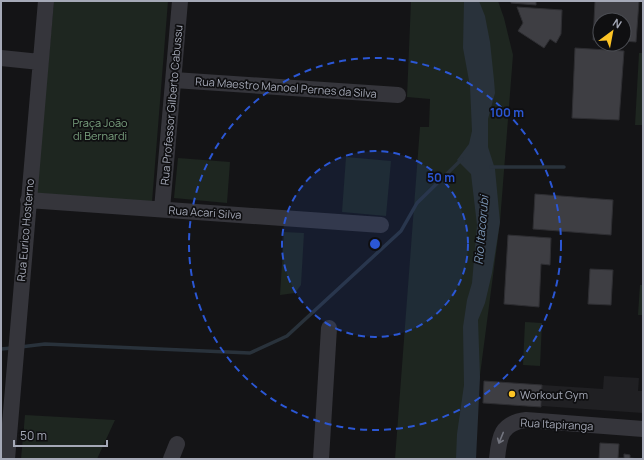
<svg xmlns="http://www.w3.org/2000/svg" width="644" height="460" font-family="Manrope,sans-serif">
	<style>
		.built { fill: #202023 }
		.green { fill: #1e2620 }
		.water { fill: #29323b }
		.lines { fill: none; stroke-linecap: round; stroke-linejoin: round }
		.stream { stroke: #29323b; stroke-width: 3.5 }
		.building { fill: #3e3e43; stroke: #2e2e32 }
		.minor { stroke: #35353b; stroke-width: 16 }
		.oneway { stroke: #73757f }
		.ring { fill: none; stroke: #2b57d5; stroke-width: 2; stroke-dasharray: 7 5 }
		.poi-dot { fill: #fdc425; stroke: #0f0f11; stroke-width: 1.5 }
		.labels { text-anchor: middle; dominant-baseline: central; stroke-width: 3.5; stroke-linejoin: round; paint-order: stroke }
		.street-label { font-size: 11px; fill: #a5a9b7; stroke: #0f0f11 }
		.park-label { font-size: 11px; fill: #7ba380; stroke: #0f0f11 }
		.poi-label { font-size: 11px; fill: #a5a9b7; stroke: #0f0f11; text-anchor: start }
		.water-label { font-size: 12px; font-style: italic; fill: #7a95b5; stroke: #0f0f11 }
		.centre { fill: #2b57d5; stroke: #0f0f11; stroke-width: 2 }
		.ring-label { font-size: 12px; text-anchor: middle; font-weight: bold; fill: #2b57d5; stroke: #0f0f11; stroke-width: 3.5; stroke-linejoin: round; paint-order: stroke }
	</style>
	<rect width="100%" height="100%" fill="#141416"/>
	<path class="built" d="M604,376l35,2 -1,13h5v22l-101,-7v-21l61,4z"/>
	<path class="green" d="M54,1h114l-16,201 -116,-9z
		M411,1h87l6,17 9,37 -13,167 -23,176 -4,61h-78l25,-332h9l1,-28 -23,-2z
		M639,53h4v72h-8z
		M346,157l45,4 -5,55 -44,-4z
		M178,158l52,4 -3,41 -53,-5z
		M284,232l20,1 -3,52 -6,8 -15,2z
		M640,285h3v30h-5z
		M525,322l17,1 -2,43 -17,-1z
		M25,415l90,5 -18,39h-76z"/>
	<path class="water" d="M464,1h15l6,15 5,26 4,38 1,13 -7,26v28l7,22 5,53 -8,51 -7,30 -7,17 2,57 -4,82h-20l1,-25 7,-49 -1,-58 4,-27 5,-17 5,-58 -6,-51 -14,-14 12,-16 3,-13 -2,-45 -7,-38z"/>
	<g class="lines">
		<path class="stream" d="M491,167h73
			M20,347l25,-3 205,9 37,-17 114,-105 16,-28 45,-44
			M1,349l11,-1"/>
	</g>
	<path class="building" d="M511,1h25v4l-25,-2z
		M595,1h44l-3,41 -12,-1v-21h-24v20h-7z
		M517,7l45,3 -1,24 -5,9 -6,-4 -6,9 -26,-17 5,-8z
		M575,48l49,3 -5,69 -47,-2z
		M535,194l78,6 -2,35 -78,-6z
		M508,235l43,3 -1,27 -9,-1 -2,43 -35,-3z
		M590,269l23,1 -2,35 -23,-1z
		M484,381l58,4 -1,22 -58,-4z
		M600,443l19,1 -1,14h6v-4l6,1v3l10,1h-41z"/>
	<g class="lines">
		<path class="minor" d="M1,58l39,4
			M174,80l224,15
			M28,200l353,25
			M162,209l18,-208
			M7,459l39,-458
			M171,459l6,-15
			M321,459l8,-131
			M497,459c2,-22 4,-36 29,-39l117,9"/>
	</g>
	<defs><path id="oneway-shaft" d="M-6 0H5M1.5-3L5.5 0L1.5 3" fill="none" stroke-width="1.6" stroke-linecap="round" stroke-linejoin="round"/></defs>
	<use class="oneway" href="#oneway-shaft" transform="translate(501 438) rotate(112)"/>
	<circle cx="375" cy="244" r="93" fill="#2b57d5" fill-opacity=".12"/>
	<g class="ring">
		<circle cx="375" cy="244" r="93"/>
		<circle cx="375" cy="244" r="186"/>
	</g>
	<circle class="poi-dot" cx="512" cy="394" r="4"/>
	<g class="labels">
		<g class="street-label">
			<text transform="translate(286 87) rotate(4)">Rua Maestro Manoel Pernes da Silva</text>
			<text transform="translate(171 105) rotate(-85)">Rua Professor Gilberto Cabussu</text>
			<text transform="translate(205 212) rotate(4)">Rua Acari Silva</text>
			<text transform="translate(25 230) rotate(-85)">Rua Eurico Hosterno</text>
			<text transform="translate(557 424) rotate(3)">Rua Itapiranga</text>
		</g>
		<g class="park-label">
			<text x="100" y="122">Praça João<tspan x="100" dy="13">di Bernardi</tspan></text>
		</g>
		<g class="poi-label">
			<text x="520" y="394">Workout Gym</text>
		</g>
		<g class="water-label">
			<text transform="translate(481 230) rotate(-85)">Rio Itacorubi</text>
		</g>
	</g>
	<circle cx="375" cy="244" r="6" class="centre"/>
	<g class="ring-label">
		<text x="507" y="117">100 m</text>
		<text x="441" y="182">50 m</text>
	</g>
	<rect width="644" height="460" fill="none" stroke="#a5a9b7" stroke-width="4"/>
	<g transform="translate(612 32) rotate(32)"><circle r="19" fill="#0f0f11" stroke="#4b4d53"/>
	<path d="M0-3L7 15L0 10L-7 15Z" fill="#fdc425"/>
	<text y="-6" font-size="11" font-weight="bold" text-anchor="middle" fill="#a5a9b7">N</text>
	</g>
	<path d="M14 440v6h93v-6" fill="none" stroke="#a5a9b7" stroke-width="2"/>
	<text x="20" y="440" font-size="12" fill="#a5a9b7" stroke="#0f0f11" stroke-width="3" paint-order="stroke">50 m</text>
</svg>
